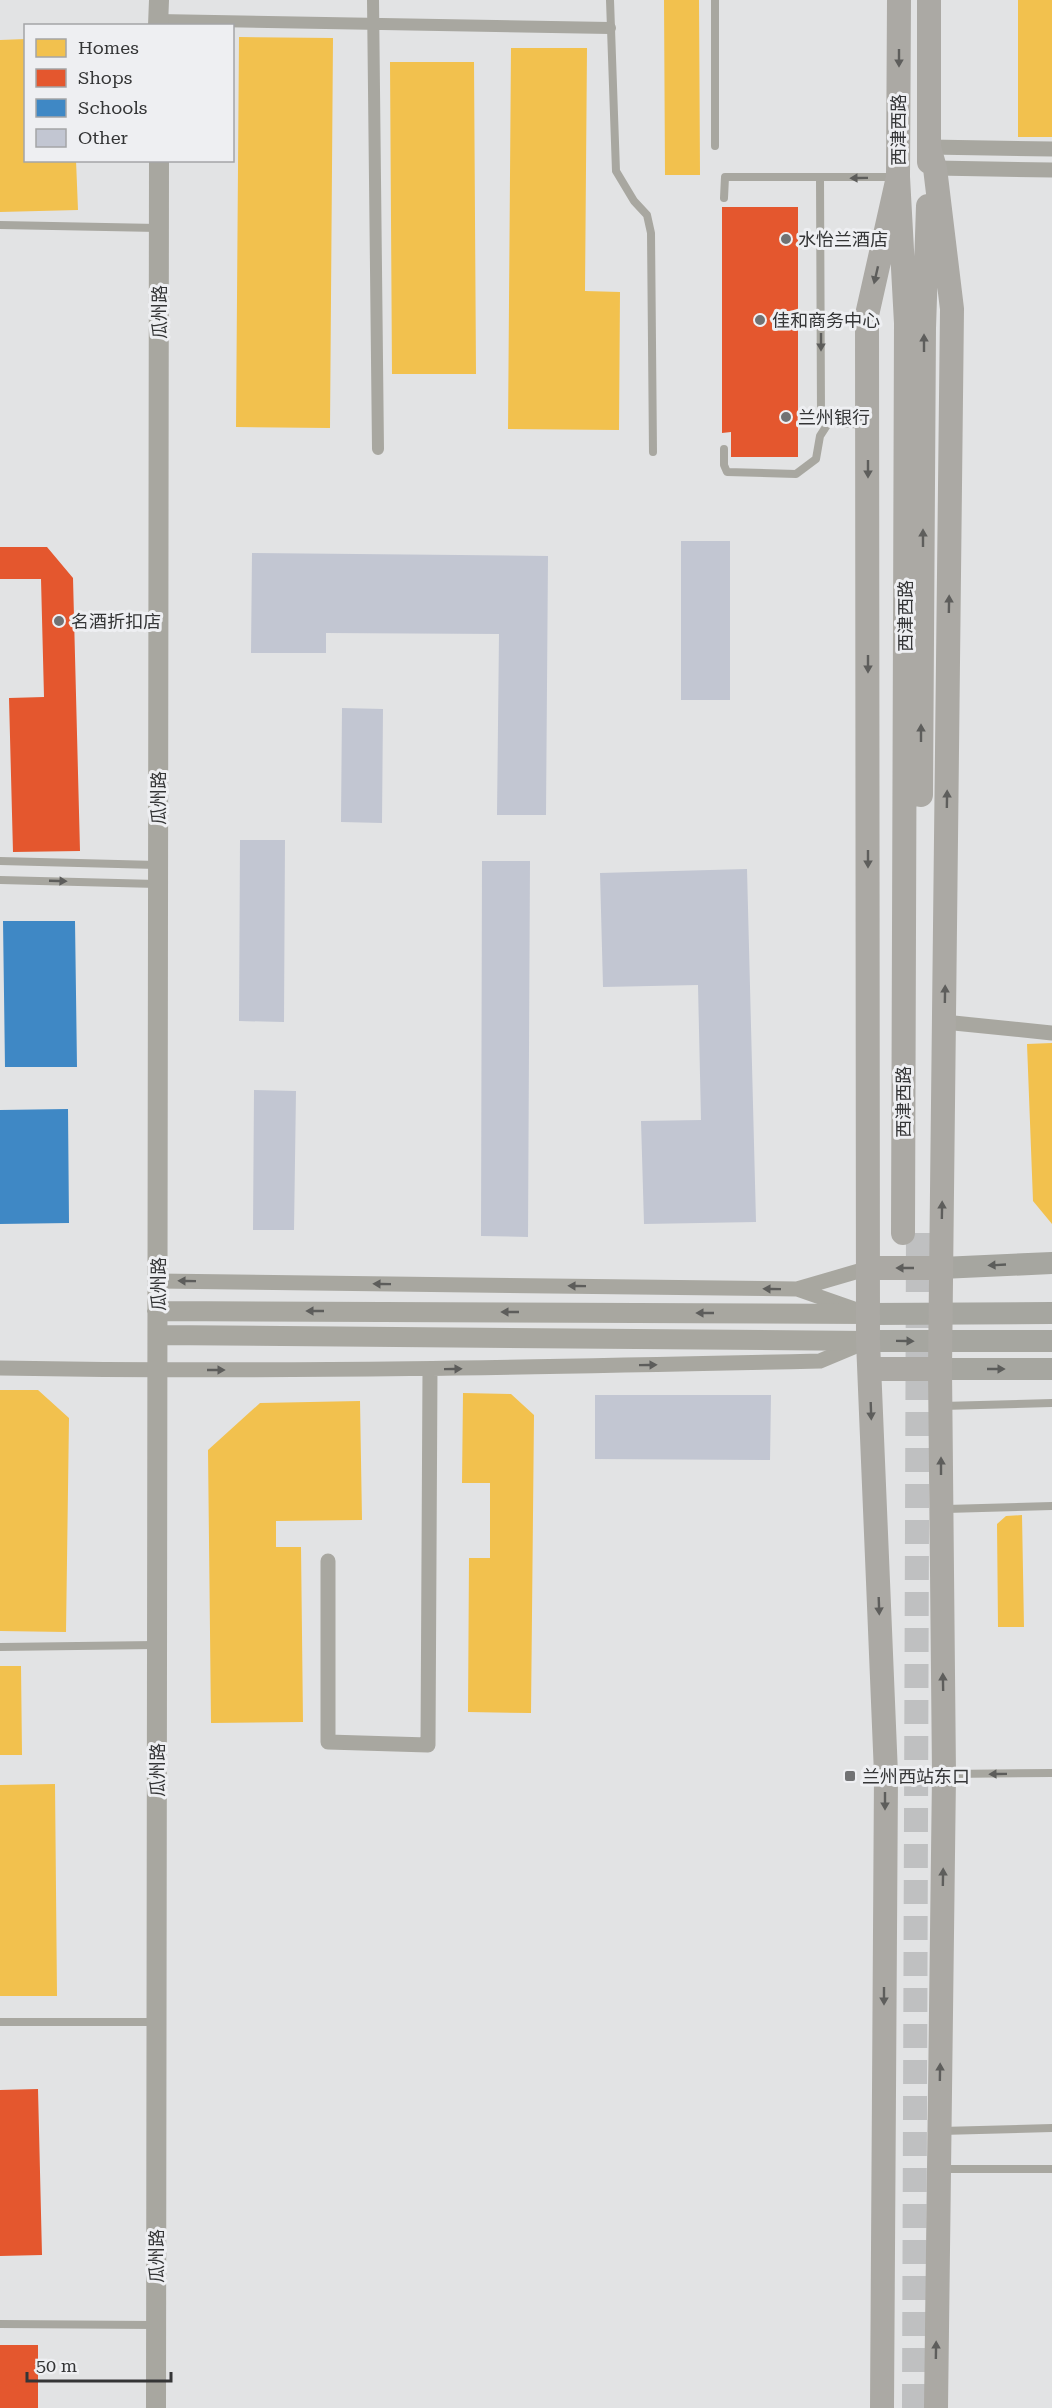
<svg xmlns="http://www.w3.org/2000/svg" width="1052" height="2408" font-family="'Roboto Serif','Noto Sans SC',serif">
	<style>
		.homes { fill: #f2c14e }
		.shops { fill: #e4572e }
		.schools { fill: #3f88c5 }
		.building { fill: #c2c6d2 }
		.lines { fill: none; stroke-linecap: round; stroke-linejoin: round }
		.primary-tunnel { stroke: #bfc0c1; stroke-width: 24; stroke-dasharray: 24 12; stroke-linecap: butt }
		.service { stroke: #a8a7a0; stroke-width: 8 }
		.pedestrian { stroke: #a8a7a0; stroke-width: 12 }
		.minor { stroke: #a8a7a0; stroke-width: 15 }
		.tertiary { stroke: #a8a7a0; stroke-width: 20 }
		.secondary { stroke: #a6a6a0; stroke-width: 22 }
		.primary { stroke: #aba9a4; stroke-width: 24 }
		.oneway { fill: #5e5e5c }
		.oneway2 { fill: #5d5d5b }
		.oneway3 { fill: #5c5d5b }
		.poi-dot { fill: #717273; stroke: #eeeff2; stroke-width: 2 }
		.labels { text-anchor: middle; dominant-baseline: central; stroke-width: 6; stroke-linejoin: round; paint-order: stroke }
		.street-label { font-size: 18px; fill: #343536; stroke: #eeeff2 }
		.poi-label { font-size: 18px; fill: #343536; stroke: #eeeff2; text-anchor: start }
	</style>
	<rect width="100%" height="100%" fill="#e2e3e4"/>
	<path class="homes" d="M664,0h35l1,175h-35z
		M1018,0h34v137h-34z
		M239,37l94,1 -3,390 -94,-1z
		M26,39v121h50l2,50 -78,2v-172z
		M511,48h76l-2,243 35,1 -1,138 -111,-1z
		M390,62h84l2,312h-84z
		M1052,1043v181l-19,-23 -6,-157z
		M0,1390h38l31,28 -3,214 -66,-1z
		M463,1393l48,1 23,21 -3,298 -63,-1 1,-154h21v-75h-28z
		M360,1401l2,119 -86,1v26h25l2,175 -92,1 -3,-273 52,-47z
		M1022,1515l2,112h-26l-1,-103 9,-8z
		M0,1666h21l1,89h-22z
		M55,1784l2,212h-57v-211z"/>
	<path class="shops" d="M722,207h76v250h-67v-25l-9,1z
		M0,547h47l26,31 7,273 -67,1 -4,-154 35,-1 -3,-118h-41z
		M38,2089l4,166 -42,1v-166z
		M0,2345h38v63h-38z"/>
	<path class="schools" d="M3,921h72l2,146h-72z
		M68,1109l1,114 -69,1v-114z"/>
	<path class="building" d="M681,541h49v159h-49z
		M252,553l296,3 -2,259h-49l2,-181 -173,-1v20h-75z
		M342,708l41,1 -1,114 -41,-1z
		M240,840h45l-1,182 -45,-1z
		M482,861h48l-2,376 -47,-1z
		M747,869l9,353 -112,2 -3,-103 60,-1 -3,-135 -95,2 -3,-114z
		M254,1090l42,1 -2,139h-41z
		M595,1395h176l-1,65 -175,-1z"/>
	<g class="lines">
		<path class="primary-tunnel" d="M914,2408l4,-1175"/>
		<path class="service" d="M610,0l6,171 18,30 13,14 4,18 2,219
			M715,146v-146
			M820,178l1,236 8,8 34,3
			M724,198l1,-21h170
			M0,225l158,3
			M724,449v16l3,7 69,2 20,-15 4,-23 9,-14
			M0,861l157,4
			M0,880l157,4
			M942,1406l110,-3
			M946,1509l106,-3
			M0,1647l155,-2
			M946,1774l106,-1
			M0,2022h155
			M941,2131l111,-3
			M943,2169h109
			M0,2324l154,1"/>
		<path class="pedestrian" d="M373,0l5,449
			M158,20l452,8"/>
		<path class="minor" d="M929,147l123,2
			M935,168l117,2
			M944,1022l108,11
			M157,1281l640,8 63,22
			M797,1289l72,-21
			M0,1368c273,5 547,-1 820,-7l43,-18
			M328,1561v181l100,3 2,-376"/>
		<path class="tertiary" d="M158,26l1,-26
			M157,1311l712,3
			M158,1335l710,6
			M156,2408l3,-2248"/>
		<path class="secondary" d="M941,1268l111,-5
			M869,1314l183,-1
			M868,1341h184
			M940,1369h112"/>
		<path class="primary" d="M899,0l-1,177 8,146 -3,910
			M929,147l6,21 17,141 -12,1060 4,406 -8,633
			M929,162v-162
			M921,795l3,-467 4,-122
			M869,1268h72
			M870,1369h70
			M882,2408l4,-634 -18,-433 -1,-1026 31,-138"/>
	</g>
	<defs><path id="oneway-solid" d="M-6-.8H1V-3.2L6.5 0L1 3.2V.8H-6Z" transform="scale(1.5)"/></defs>
	<g class="oneway">
		<use href="#oneway-solid" transform="translate(899 58) rotate(90)"/>
		<use href="#oneway-solid" transform="translate(876 275) rotate(103)"/>
		<use href="#oneway-solid" transform="translate(924 343) rotate(-90)"/>
		<use href="#oneway-solid" transform="translate(868 469) rotate(90)"/>
		<use href="#oneway-solid" transform="translate(923 538) rotate(-90)"/>
		<use href="#oneway-solid" transform="translate(949 604) rotate(-89)"/>
		<use href="#oneway-solid" transform="translate(868 664) rotate(90)"/>
		<use href="#oneway-solid" transform="translate(921 733) rotate(-90)"/>
		<use href="#oneway-solid" transform="translate(947 799) rotate(-89)"/>
		<use href="#oneway-solid" transform="translate(868 859) rotate(90)"/>
		<use href="#oneway-solid" transform="translate(945 994) rotate(-89)"/>
		<use href="#oneway-solid" transform="translate(942 1210) rotate(-89)"/>
		<use href="#oneway-solid" transform="translate(905 1268) rotate(180)"/>
		<use href="#oneway-solid" transform="translate(871 1411) rotate(88)"/>
		<use href="#oneway-solid" transform="translate(941 1466) rotate(-90)"/>
		<use href="#oneway-solid" transform="translate(879 1606) rotate(88)"/>
		<use href="#oneway-solid" transform="translate(943 1682) rotate(-91)"/>
		<use href="#oneway-solid" transform="translate(885 1801) rotate(90)"/>
		<use href="#oneway-solid" transform="translate(943 1877) rotate(-89)"/>
		<use href="#oneway-solid" transform="translate(884 1996) rotate(90)"/>
		<use href="#oneway-solid" transform="translate(940 2072) rotate(-89)"/>
		<use href="#oneway-solid" transform="translate(936 2350) rotate(-89)"/>
	</g>
	<g class="oneway2">
		<use href="#oneway-solid" transform="translate(859 178) rotate(179)"/>
		<use href="#oneway-solid" transform="translate(821 342) rotate(90)"/>
		<use href="#oneway-solid" transform="translate(58 881) rotate(2)"/>
		<use href="#oneway-solid" transform="translate(187 1281) rotate(-179)"/>
		<use href="#oneway-solid" transform="translate(382 1284) rotate(-179)"/>
		<use href="#oneway-solid" transform="translate(577 1286) rotate(-179)"/>
		<use href="#oneway-solid" transform="translate(772 1289) rotate(-179)"/>
		<use href="#oneway-solid" transform="translate(315 1311) rotate(-180)"/>
		<use href="#oneway-solid" transform="translate(510 1312) rotate(-180)"/>
		<use href="#oneway-solid" transform="translate(705 1313) rotate(-180)"/>
		<use href="#oneway-solid" transform="translate(648 1365) rotate(-1)"/>
		<use href="#oneway-solid" transform="translate(453 1369) rotate(-1)"/>
		<use href="#oneway-solid" transform="translate(216 1370)"/>
		<use href="#oneway-solid" transform="translate(998 1774) rotate(179)"/>
	</g>
	<g class="oneway3">
		<use href="#oneway-solid" transform="translate(997 1265) rotate(177)"/>
		<use href="#oneway-solid" transform="translate(905 1341) rotate(1)"/>
		<use href="#oneway-solid" transform="translate(996 1369)"/>
	</g>
	<g class="poi-dot">
		<circle cx="786" cy="239" r="6"/>
		<circle cx="760" cy="320" r="6"/>
		<circle cx="786" cy="417" r="6"/>
		<circle cx="59" cy="621" r="6"/>
		<rect x="844" y="1770" width="12" height="12" rx="3"/>
	</g>
	<g class="labels">
		<g class="street-label">
			<text transform="translate(898 130) rotate(-90)">西津西路</text>
			<text transform="translate(159 312) rotate(-90)">瓜州路</text>
			<text transform="translate(905 616) rotate(-90)">西津西路</text>
			<text transform="translate(158 798) rotate(-90)">瓜州路</text>
			<text transform="translate(903 1102) rotate(-90)">西津西路</text>
			<text transform="translate(158 1284) rotate(-90)">瓜州路</text>
			<text transform="translate(157 1770) rotate(-90)">瓜州路</text>
			<text transform="translate(156 2256) rotate(-90)">瓜州路</text>
		</g>
		<g class="poi-label">
			<text x="798" y="239">水怡兰酒店</text>
			<text x="772" y="320">佳和商务中心</text>
			<text x="798" y="417">兰州银行</text>
			<text x="71" y="621">名酒折扣店</text>
			<text x="862" y="1776">兰州西站东口</text>
		</g>
	</g>
	<rect x="24" y="24" width="210" height="138" fill="#eeeff2" stroke="#a4a5a7" stroke-width="1.5"/>
	<rect x="36" y="39" width="30" height="18" fill="#f2c14e" stroke="#a4a5a7" stroke-width="1.5"/>
	<text x="78" y="54" font-size="18" fill="#343536">Homes</text>
	<rect x="36" y="69" width="30" height="18" fill="#e4572e" stroke="#a4a5a7" stroke-width="1.5"/>
	<text x="78" y="84" font-size="18" fill="#343536">Shops</text>
	<rect x="36" y="99" width="30" height="18" fill="#3f88c5" stroke="#a4a5a7" stroke-width="1.5"/>
	<text x="78" y="114" font-size="18" fill="#343536">Schools</text>
	<rect x="36" y="129" width="30" height="18" fill="#c2c6d2" stroke="#a4a5a7" stroke-width="1.5"/>
	<text x="78" y="144" font-size="18" fill="#343536">Other</text>
	<path d="M27 2372v9h144v-9" fill="none" stroke="#343536" stroke-width="3"/>
	<text x="36" y="2372" font-size="18" fill="#343536" stroke="#eeeff2" stroke-width="4.5" paint-order="stroke">50 m</text>
</svg>
